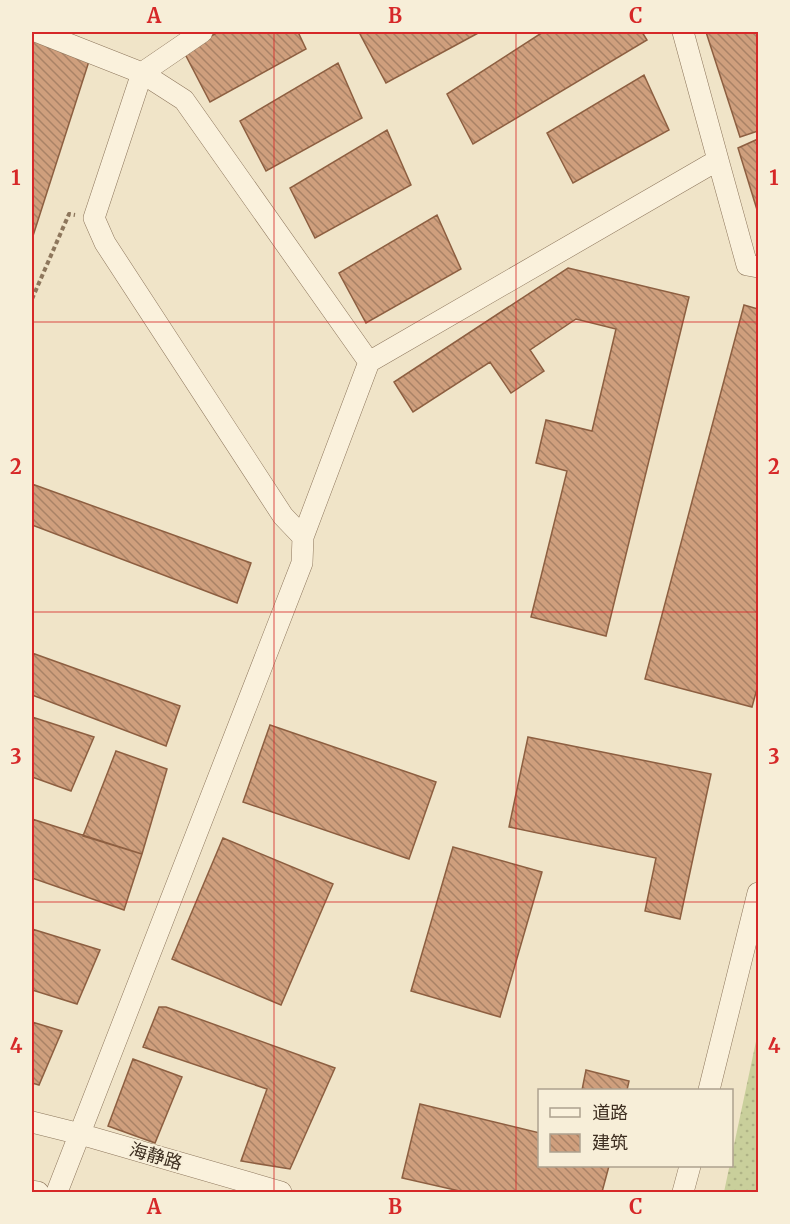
<svg xmlns="http://www.w3.org/2000/svg" width="790" height="1224" font-family="Merriweather,'Noto Sans SC',serif">
	<style>
		.grass { fill: url(#grass-dots) }
		.building { fill: url(#building-back-hatch); stroke: #8d5f41; stroke-width: 1.5 }
		.lines { fill: none; stroke-linecap: round; stroke-linejoin: round }
		.minor-casing { stroke: #8d765c; stroke-width: 22 }
		.path { stroke: #8d765c; stroke-width: 4; stroke-dasharray: 4.5 3; stroke-linecap: butt }
		.minor { stroke: #faf1dc; stroke-width: 21 }
		.grid { fill: none; stroke: #d62828; stroke-width: 1.5; stroke-opacity: 0.55 }
		.labels { text-anchor: middle; dominant-baseline: central; stroke-width: 4.5; stroke-linejoin: round; paint-order: stroke }
		.street-label { font-size: 18px; fill: #3d2e20; stroke: #f7eed8 }
		.neatline { fill: none; stroke: #d62828; stroke-width: 2 }
		.grid-label { font-size: 20px; text-anchor: middle; font-weight: bold; fill: #d62828 }
	</style>
	<defs>
		<pattern id="grass-dots" width="8" height="8" patternUnits="userSpaceOnUse" patternTransform="scale(1.5)"><rect width="8" height="8" fill="#c9cf9b"/><path d="M2 2h.1M6 6h.1" fill="none" stroke="#aeb285" stroke-width="1.8" stroke-linecap="round"/></pattern>
		<pattern id="building-back-hatch" width="6" height="6" patternUnits="userSpaceOnUse" patternTransform="scale(1.5)"><rect width="6" height="6" fill="#cf9f7d"/><path d="M-1 5l2 2M0 0l6 6M5-1l2 2" fill="none" stroke="#a98266"/></pattern>
	</defs>
	<rect width="100%" height="100%" fill="#f0e4c8"/>
	<path class="grass" d="M758,1032v160h-34z"/>
	<path class="building" d="M218,32h80l8,17 -96,53 -26,-50z
		M364,32h116l-94,51 -26,-49z
		M543,32h99l5,8 -174,104 -26,-50z
		M706,32h52v99l-18,6z
		M32,39l58,19 -58,181z
		M338,63l24,55 -96,53 -26,-50z
		M644,75l25,55 -96,53 -26,-50z
		M387,130l24,55 -96,53 -25,-50z
		M758,139v74l-20,-65z
		M437,215l24,54 -95,54 -27,-50z
		M568,268l121,29 -83,339 -75,-19 36,-146 -31,-8 10,-43 46,11 24,-102 -40,-10 -46,31 14,21 -33,22 -21,-31 -77,50 -19,-30z
		M744,305l14,4v376l-6,22 -107,-28z
		M32,484l219,79 -14,40 -205,-78z
		M32,653l148,53 -14,40 -134,-51z
		M32,717l62,20 -23,54 -39,-14z
		M270,725l166,57 -27,77 -166,-57z
		M528,737l183,37 -31,145 -35,-8 11,-53 -147,-31z
		M116,751l51,18 -25,85 -59,-18z
		M32,819l110,35 -18,56 -92,-32z
		M223,838l110,46 -52,121 -109,-46z
		M453,847l89,25 -42,145 -89,-26z
		M32,929l68,21 -23,54 -45,-14z
		M159,1007h7l169,61 -45,101 -49,-8 26,-72 -124,-42z
		M32,1022l30,9 -23,54 -7,-2z
		M133,1059l49,18 -27,66 -47,-17z
		M586,1070l43,11 -2,9h-45z
		M420,1104l120,29v33h69l-7,26h-138l-62,-14z"/>
	<g class="lines">
		<g class="minor-casing">
			<path id="minor" d="M38,32l104,41 -48,145 11,25 178,273 20,21 -1,26 -245,629
				M202,32l-60,41 42,27 185,262 -66,175
				M683,32l35,128
				M369,362l349,-202 29,105 11,2
				M709,1090l49,-197
				M32,1122l48,12 201,58
				M32,1191l6,1
				M683,1192l7,-26"/>
		</g>
		<path class="path" d="M32,299l37,-85 6,1"/>
		<use href="#minor" class="minor"/>
	</g>
	<path class="grid" d="M274,32v1160M516,32v1160M32,322h726M32,612h726M32,902h726"/>
	<g class="labels">
		<g class="street-label">
			<text transform="translate(156 1156) rotate(16)">海静路</text>
		</g>
	</g>
	<rect width="790" height="1224" fill="none" stroke="#f7eed8" stroke-width="66"/>
	<rect x="538" y="1089" width="195" height="78" fill="#f7eed8" stroke="#ada18e" stroke-width="1.5"/>
	<rect x="550" y="1108" width="30" height="9" fill="#faf1dc" stroke="#ada18e" stroke-width="1.5"/>
	<text x="592" y="1119" font-size="18" fill="#3d2e20">道路</text>
	<rect x="550" y="1134" width="30" height="18" fill="url(#building-back-hatch)" stroke="#ada18e" stroke-width="1.5"/>
	<text x="592" y="1149" font-size="18" fill="#3d2e20">建筑</text>
	<rect x="33" y="33" width="724" height="1158" class="neatline"/>
	<g class="grid-label">
		<text x="154" y="23">A</text>
		<text x="395" y="23">B</text>
		<text x="636" y="23">C</text>
		<text x="16" y="185">1</text>
		<text x="774" y="185">1</text>
		<text x="16" y="474">2</text>
		<text x="774" y="474">2</text>
		<text x="16" y="764">3</text>
		<text x="774" y="764">3</text>
		<text x="16" y="1053">4</text>
		<text x="774" y="1053">4</text>
		<text x="154" y="1214">A</text>
		<text x="395" y="1214">B</text>
		<text x="636" y="1214">C</text>
	</g>
</svg>
